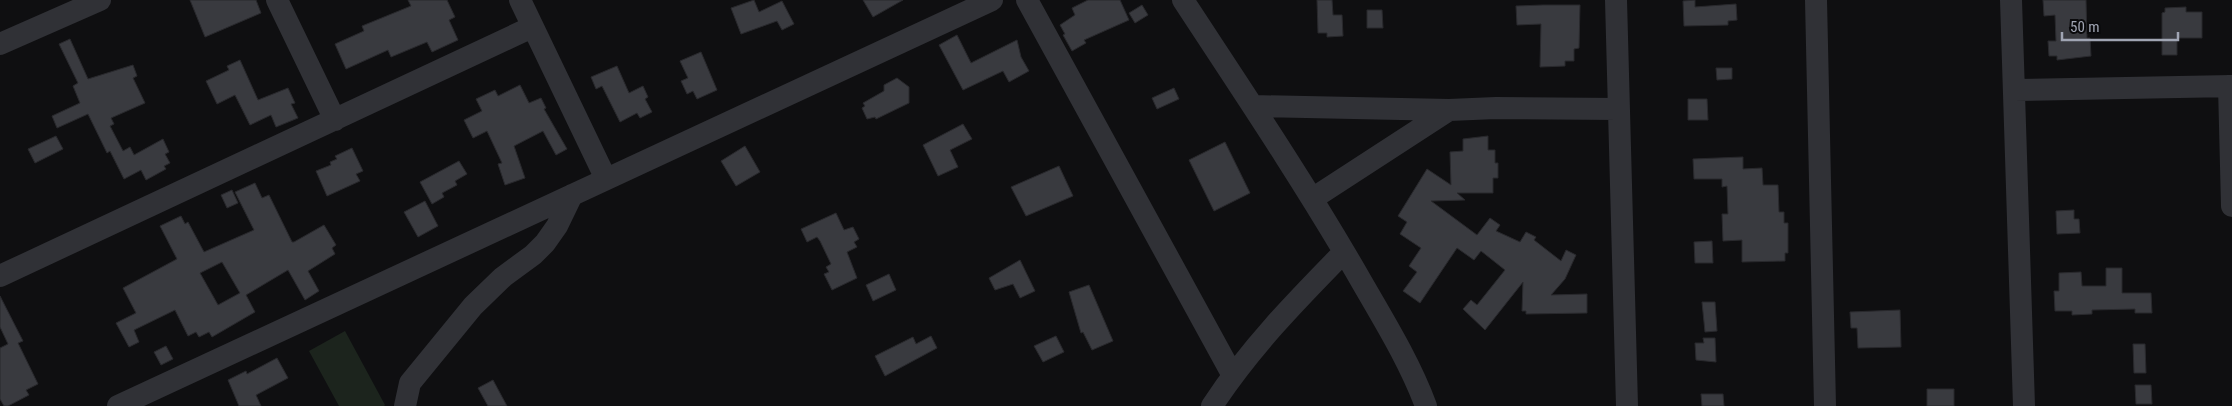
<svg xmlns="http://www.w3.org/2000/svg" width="2232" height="406" font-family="'Roboto Condensed',sans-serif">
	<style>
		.green { fill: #1c241d }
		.building { fill: #393a3f; stroke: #29292d; fill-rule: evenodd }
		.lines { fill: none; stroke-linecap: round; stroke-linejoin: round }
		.minor { stroke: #303136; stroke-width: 22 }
	</style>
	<rect width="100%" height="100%" fill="#0f0f11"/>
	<path class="green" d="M345,331l40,74 -1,1h-45l-30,-55z"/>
	<path class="building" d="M190,0h66l5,13 -56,24z
		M408,0h39l8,17 -6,3 9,20 -26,12 -5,-10 -36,15 -3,-7 -42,19 -11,-25 29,-13 -2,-5 49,-20z
		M754,0l5,12 23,-11 12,23 -12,6 -5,-9 -36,13 -10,-26z
		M863,0h40l-30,17z
		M1088,0h32l9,20 -45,20 2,3 -14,8 -9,-16 2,-1 -5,-9 15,-10 -3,-7z
		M1317,0h15l1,15h9l1,21 -16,1v-4h-9z
		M1695,0v7l41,-3 1,16 -9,1v4l-44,1 -1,-25z
		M2043,0h43l1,38h3l1,18 -34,4v-4h-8l-1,-15h8l-1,-26 -11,1z
		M1142,5l6,10 -13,8 -6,-10z
		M1543,5h37l-1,43 -5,1v12h-9v5l-25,1 1,-43 -24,1 -1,-19z
		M2186,7v5h16v26h-25v17h-15v-42l3,-1v-4z
		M1367,10h15l1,18h-16z
		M957,35l14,28 46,-23 4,17 8,14 -20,11 -6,-11 -40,19 -24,-45z
		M70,39l18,40 45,-14 4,11 -4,2 12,25 -34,15 3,6 -4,2 13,25 7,-4 4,8 29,-16 6,13 -4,2 5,9 -6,3 2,3 -20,11 -5,-10 -17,9 -14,-28 -3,2 -19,-39 -31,14 -5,-12 28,-13 -7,-17 5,-3 -19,-39z
		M701,52l16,38 -20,9 -4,-8 -6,3 -6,-13 7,-3 -8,-17z
		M240,60l18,40 30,-12 7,15 -4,1 7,14 -22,9 -5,-12 -21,10 -15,-30 -18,9 -11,-23 23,-11 -2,-4z
		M617,66l12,27 14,-7 5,11 -3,2 7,13 -12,6 -3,-5 -17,9 -18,-36 -6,3 -5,-12z
		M1716,68h16v11l-15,1z
		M897,78l12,9v16l-33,16 -1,-2 -8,2 -5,-11 3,-2 -2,-3 21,-12v-6z
		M520,85l9,18 12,-5 5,10 -2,1 23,40 -11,6 -13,-24 -29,15 11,32 -20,7 -7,-21 4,-1 -15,-32 -14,7 -9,-18 18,-9 -6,-12 19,-9 3,6z
		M1174,88l5,11 -22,10 -5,-11z
		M1688,99h19l1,21h-20z
		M963,124l9,15 -22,11 8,17 -20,9 -15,-31z
		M56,136l7,13 -28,14 -7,-14z
		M1488,136v14h7v13h3v15h-5v15h-36l8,7 -34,1 46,34 13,-17 10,7 -4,6 24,11 6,-10 10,5 -2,3 27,21 5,-11 10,5 -11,24 -14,16 36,-1v19l-61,1v-3h-4l1,-29 -38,48 -22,-21 8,-9 6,5 28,-35 -24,-19 -7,9 -17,-12 -37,55 -17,-12 14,-19 -8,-6 12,-18 -21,-14 7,-12 -9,-6 29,-47 24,16 -1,-33 13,-1v-12z
		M1225,142l25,51 -36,18 -25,-51z
		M745,146l15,26 -24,14 -15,-25z
		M352,148l11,23 -7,3 4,7 -33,15 -11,-25 15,-6 -1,-3 7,-3 -2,-3z
		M1743,157v12l19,-1 1,17h15l1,27h5v11h4v30h-3v8l-43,1v-22l-19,1 -1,-27h6l-1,-28 -5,1v-8h-28l-1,-20z
		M459,161l8,13 -12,7 2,4 -15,8 2,4 -12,7 -12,-22z
		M1059,166l14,30 -47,20 -15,-29z
		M255,183l7,15 7,-3 23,47h2l30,-17 12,20 -4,3 3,6 -27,17 11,20 -14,9 -17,-30 -42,25 9,17 -43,25 -3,-5 -10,5 -3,-5 -8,4 -13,-26 -41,20 5,12 -10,5 -13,-24 20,-10 -13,-25 54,-29 -17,-33 21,-10 4,8 3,-2 16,30 50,-22 -19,-38zM222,262l18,31 -22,12 -18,-32z
		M232,190l6,13 -11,5 -6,-13z
		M425,201l13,25 -20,11 -14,-25z
		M2074,210v9h5l1,14 -23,1 -1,-23z
		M836,213l8,17 9,-3 6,12 -5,3 3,5 -10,5 10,26 -25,12 -8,-16 5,-2 -3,-5 5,-3 -11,-23 -3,-4 -10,5 -6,-13z
		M1712,241l1,22h-18l-1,-21z
		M1020,260l15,31 -15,7 -7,-14 -18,6 -6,-12z
		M2106,268h16v25h29l1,20h-17v-4l-43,1v4l-20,1v-4h-17l-1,-20h5v-18l22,-1 1,14h24z
		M889,274l7,16 -23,11 -7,-16z
		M1089,285l24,56 -21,9 -9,-18 -2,1 -12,-41z
		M0,296l23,45 -5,2 20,41 -12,6 3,5 -21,11h-4l-4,-7v-51l8,-4 -8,-17z
		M1702,302h13l2,29 -12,1z
		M1900,310l1,37 -43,1 -1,-20h-6l-1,-16z
		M931,336l6,12 -52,28 -10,-20 38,-19 3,7z
		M1056,336l8,16 -21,10 -9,-16z
		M1703,338h12l1,24 -20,-2 -1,-17h9z
		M2133,344h12l1,29h-12z
		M166,346l7,13 -12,6 -7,-13z
		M277,358l11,20 -32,17 5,11h-22l-11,-26 18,-9 1,3z
		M493,380l14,26h-19l-10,-18z
		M2135,385h16l1,19h-16z
		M1927,389h27v17h-27z
		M1701,394h22l1,12h-22z"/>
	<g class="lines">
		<path class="minor" d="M277,0l58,120
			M520,0l86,179
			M1027,0l205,374
			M1183,0c59,90 119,179 173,272 25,44 52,86 70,134
			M1616,0l11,406
			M1816,0l9,406
			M2011,0l13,406
			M0,44l100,-44
			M2229,86l3,120
			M2014,90l218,-4
			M1253,106l196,4
			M1312,199l137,-89 47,-2 122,1
			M0,276l532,-249
			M118,406l874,-406
			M405,406l5,-23 63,-77 30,-29 30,-22 12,-12 12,-17 15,-31
			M1212,406c37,-57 84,-105 132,-154"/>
	</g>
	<path d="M2062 32v8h116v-8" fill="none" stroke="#a0a5b3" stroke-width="2.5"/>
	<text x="2070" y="32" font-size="15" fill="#a0a5b3" stroke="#0a0a0c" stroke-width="4" paint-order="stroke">50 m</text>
</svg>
